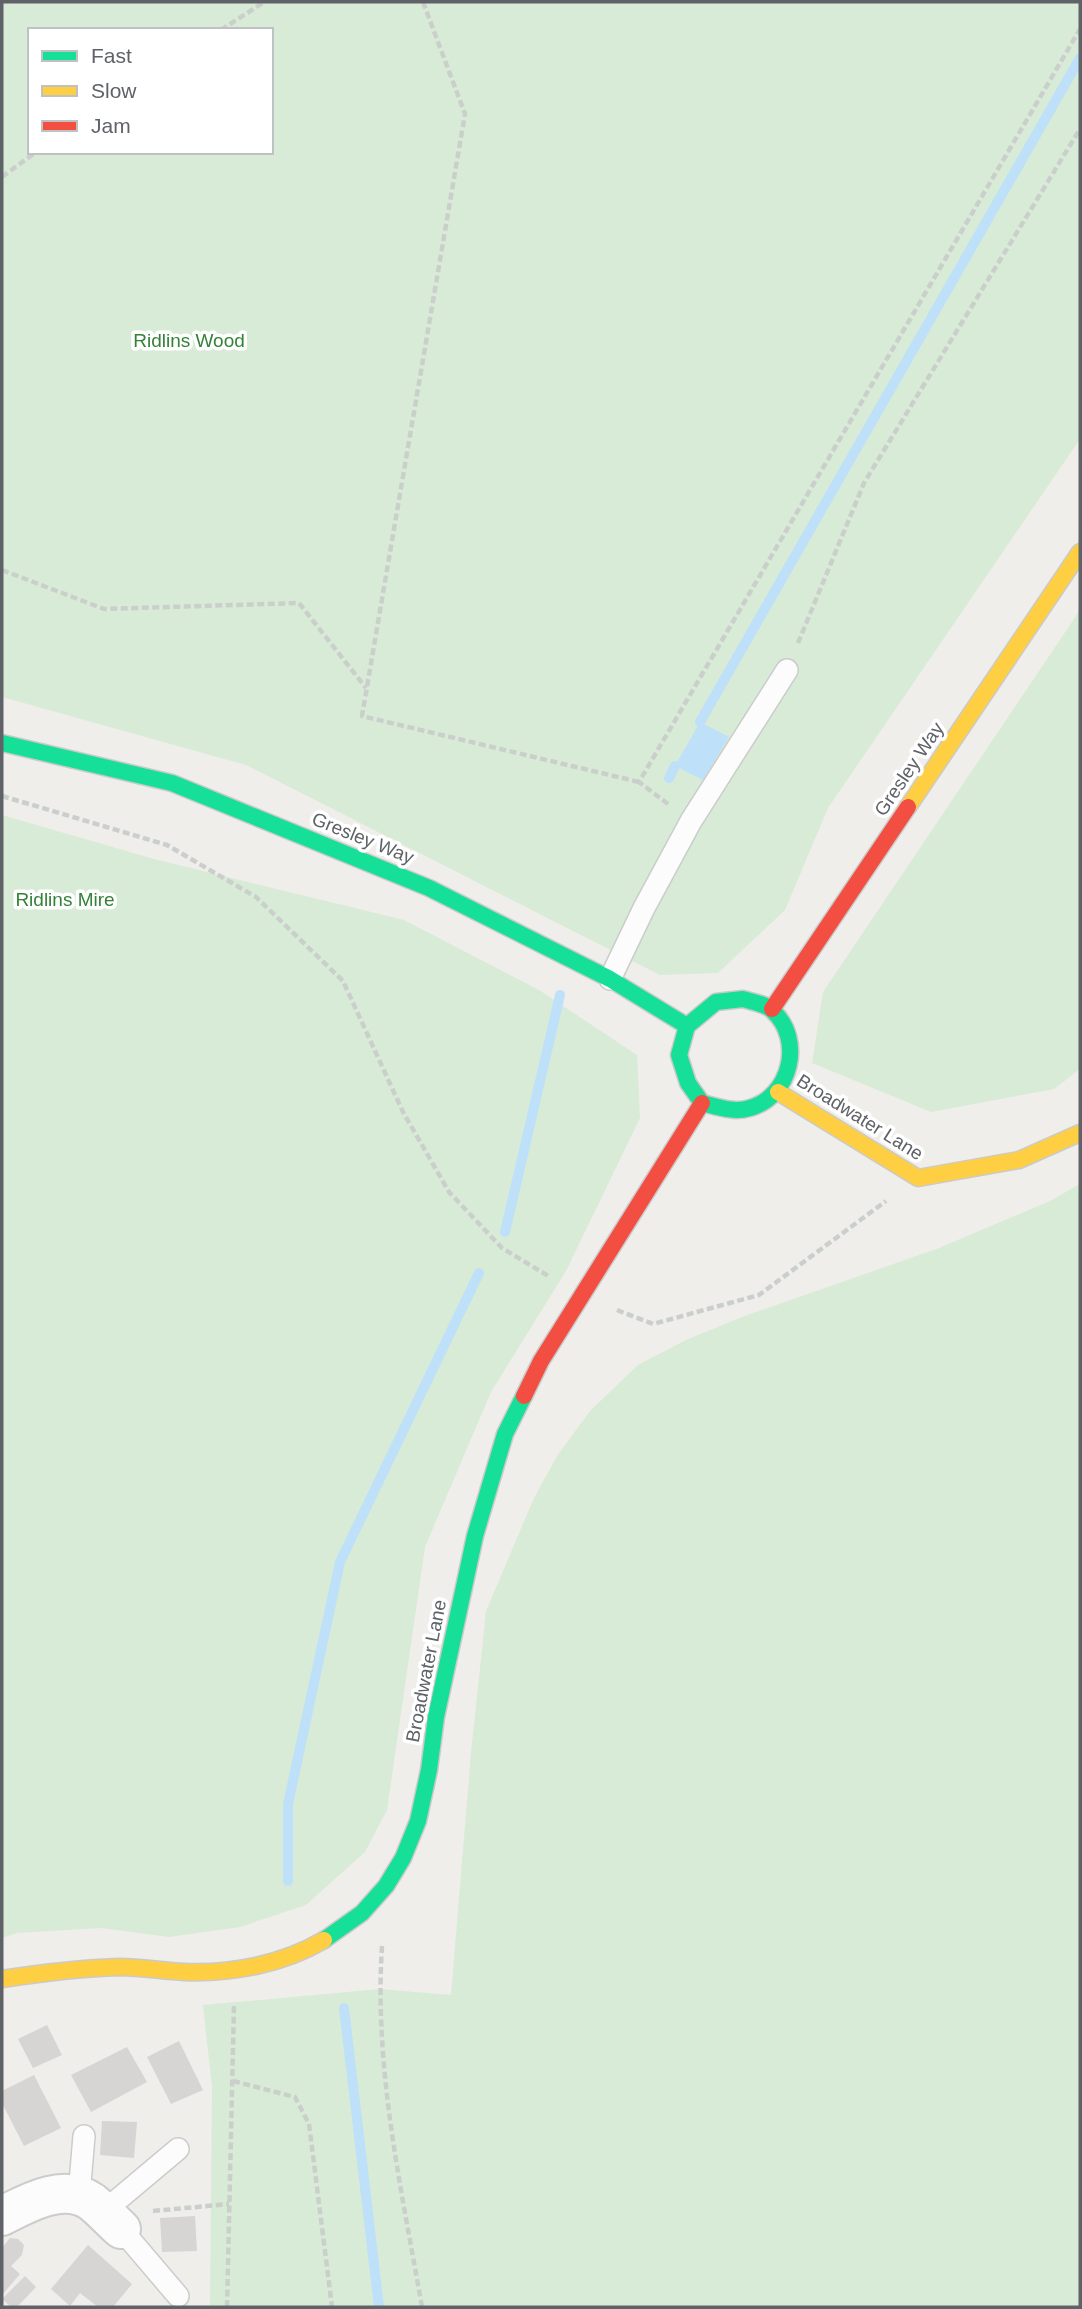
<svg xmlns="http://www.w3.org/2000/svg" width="1082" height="2309" font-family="Arial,sans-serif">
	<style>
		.green { fill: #d8ebd6; fill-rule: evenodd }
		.water { fill: #bfe0f9 }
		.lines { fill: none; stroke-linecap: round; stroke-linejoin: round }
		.stream { stroke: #bfe0f9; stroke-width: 10 }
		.building { fill: #d6d5d3 }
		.lane-casing { stroke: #cbcccc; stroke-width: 24 }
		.street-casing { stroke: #cbcccc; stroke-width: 42 }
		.fast-casing { stroke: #cacacb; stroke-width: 19 }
		.slow-casing { stroke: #cacacb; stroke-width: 19 }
		.jam-casing { stroke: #cacacb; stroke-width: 19 }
		.path { stroke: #cacfcc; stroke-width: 4.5; stroke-dasharray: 7 3.5; stroke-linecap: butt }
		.lane { stroke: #fdfcfc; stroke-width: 21 }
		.street { stroke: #fdfcfc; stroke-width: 38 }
		.fast { stroke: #16e098; stroke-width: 16 }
		.slow { stroke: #ffcf43; stroke-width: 16 }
		.jam { stroke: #f24e42; stroke-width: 16 }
		.labels { text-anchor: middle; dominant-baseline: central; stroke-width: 7; stroke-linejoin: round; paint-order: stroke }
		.park-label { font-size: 19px; fill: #348238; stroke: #fff }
		.street-label { font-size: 19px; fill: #5f6368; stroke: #fff }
	</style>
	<rect width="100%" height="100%" fill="#efeeea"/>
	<path class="green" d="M2,2h1078v437l-252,369 -43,102 -67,63 -58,2 -414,-210 -244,-68zM30,30h241v122h-241z
		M1080,610v459l-26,20 -123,23 -119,-49 11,-71z
		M2,815l152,44 250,61 135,70 98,65 3,63 -74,153 -75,121 -66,155 -38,263 -22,42 -59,53 -66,22 -71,10 -68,-9 -84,5 -15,5z
		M1080,1184v1123h-870l2,-220 -9,-82 177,-16 71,6 20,-242 15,-142 48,-113 23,-42 33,-45 48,-46 48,-25 56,-23 197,-69 111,-47z"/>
	<path class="water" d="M700,722l29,15 -26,43 -28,-14z"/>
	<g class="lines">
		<path class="stream" d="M700,722l380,-664
			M669,778l6,-12
			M505,1232l55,-237
			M288,1881v-77l52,-242 139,-289
			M344,2008l35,299"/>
	</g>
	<path class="building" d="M47,2025l15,30 -29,13 -15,-29z
		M179,2041l24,49 -32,14 -24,-47z
		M127,2047l20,35 -56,30 -20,-37z
		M34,2075l27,53 -37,18 -22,-43v-12z
		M102,2121l35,1 -3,36 -34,-3z
		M195,2216l2,35 -35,1 -2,-34z
		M10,2238l8,1 6,6 -2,10 -11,11 9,8 -18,21v-47z
		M88,2245l44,39 -19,23h-15l-18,-14 -10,13 -19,-17z
		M25,2276l11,11 -19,20h-6l-9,-8z"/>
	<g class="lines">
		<g class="lane-casing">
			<path id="lane" d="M610,979l34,-71 47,-87 96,-151
				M79,2195l5,-59
				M103,2212l75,-63
				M121,2229l57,67"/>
		</g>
		<g class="street-casing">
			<path id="street" d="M2,2216c25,-13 62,-34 90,-14 10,8 19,18 29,27"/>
		</g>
		<g class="fast-casing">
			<path id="fast" d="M2,743l170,40 257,105 181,91 77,47
				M743,999c9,3 24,5 30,12 31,29 18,85 -23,97 -16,5 -32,-1 -48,-5l-14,-20 -9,-28 8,-29 29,-24z
				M324,1940l38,-27 24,-27 17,-28 15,-37 11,-51 7,-53 39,-181 30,-102 19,-38"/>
		</g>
		<g class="slow-casing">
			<path id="slow" d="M908,807l172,-255
				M778,1092l140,86 101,-18 61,-27
				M2,1979c39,-6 78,-11 118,-12 21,0 43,4 64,5 48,2 99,-8 140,-32"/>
		</g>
		<g class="jam-casing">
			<path id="jam" d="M772,1009l136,-202
				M524,1396l17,-35 161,-258"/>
		</g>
		<path class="path" d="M423,2l42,112 -103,602 277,66
			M221,30l43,-28
			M2,177l34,-25
			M2,570l102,39 195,-6 67,85
			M798,643l66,-160 216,-354
			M2,796l165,49 89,52 87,84 60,131 46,80 53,56 48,29
			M668,804l-29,-22 441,-753
			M617,1310l36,14 106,-29 127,-94
			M382,1946c-8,123 19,241 40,361
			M233,2081l62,16 14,27 23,183
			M153,2211l76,-7
			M227,2307l7,-301"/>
		<use href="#lane" class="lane"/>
		<use href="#street" class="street"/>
		<use href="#fast" class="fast"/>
		<use href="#slow" class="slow"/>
		<use href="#jam" class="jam"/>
	</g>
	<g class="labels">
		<g class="park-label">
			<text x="189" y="340">Ridlins Wood</text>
			<text x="65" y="899">Ridlins Mire</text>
		</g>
		<g class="street-label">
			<text transform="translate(909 769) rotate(-56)">Gresley Way</text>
			<text transform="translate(363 838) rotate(22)">Gresley Way</text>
			<text transform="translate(860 1117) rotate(32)">Broadwater Lane</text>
			<text transform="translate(426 1671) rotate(-79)">Broadwater Lane</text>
		</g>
	</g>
	<rect width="1082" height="2309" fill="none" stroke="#5f6368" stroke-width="7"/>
	<rect x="28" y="28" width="245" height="126" fill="#ffffff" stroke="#bfc1c3" stroke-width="2"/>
	<rect x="42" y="51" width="35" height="10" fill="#16e098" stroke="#bfc1c3" stroke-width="2"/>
	<text x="91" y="63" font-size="21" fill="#5f6368">Fast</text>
	<rect x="42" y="86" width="35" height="10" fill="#ffcf43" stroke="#bfc1c3" stroke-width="2"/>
	<text x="91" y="98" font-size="21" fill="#5f6368">Slow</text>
	<rect x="42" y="121" width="35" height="10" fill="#f24e42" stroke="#bfc1c3" stroke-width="2"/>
	<text x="91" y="133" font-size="21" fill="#5f6368">Jam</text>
</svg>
